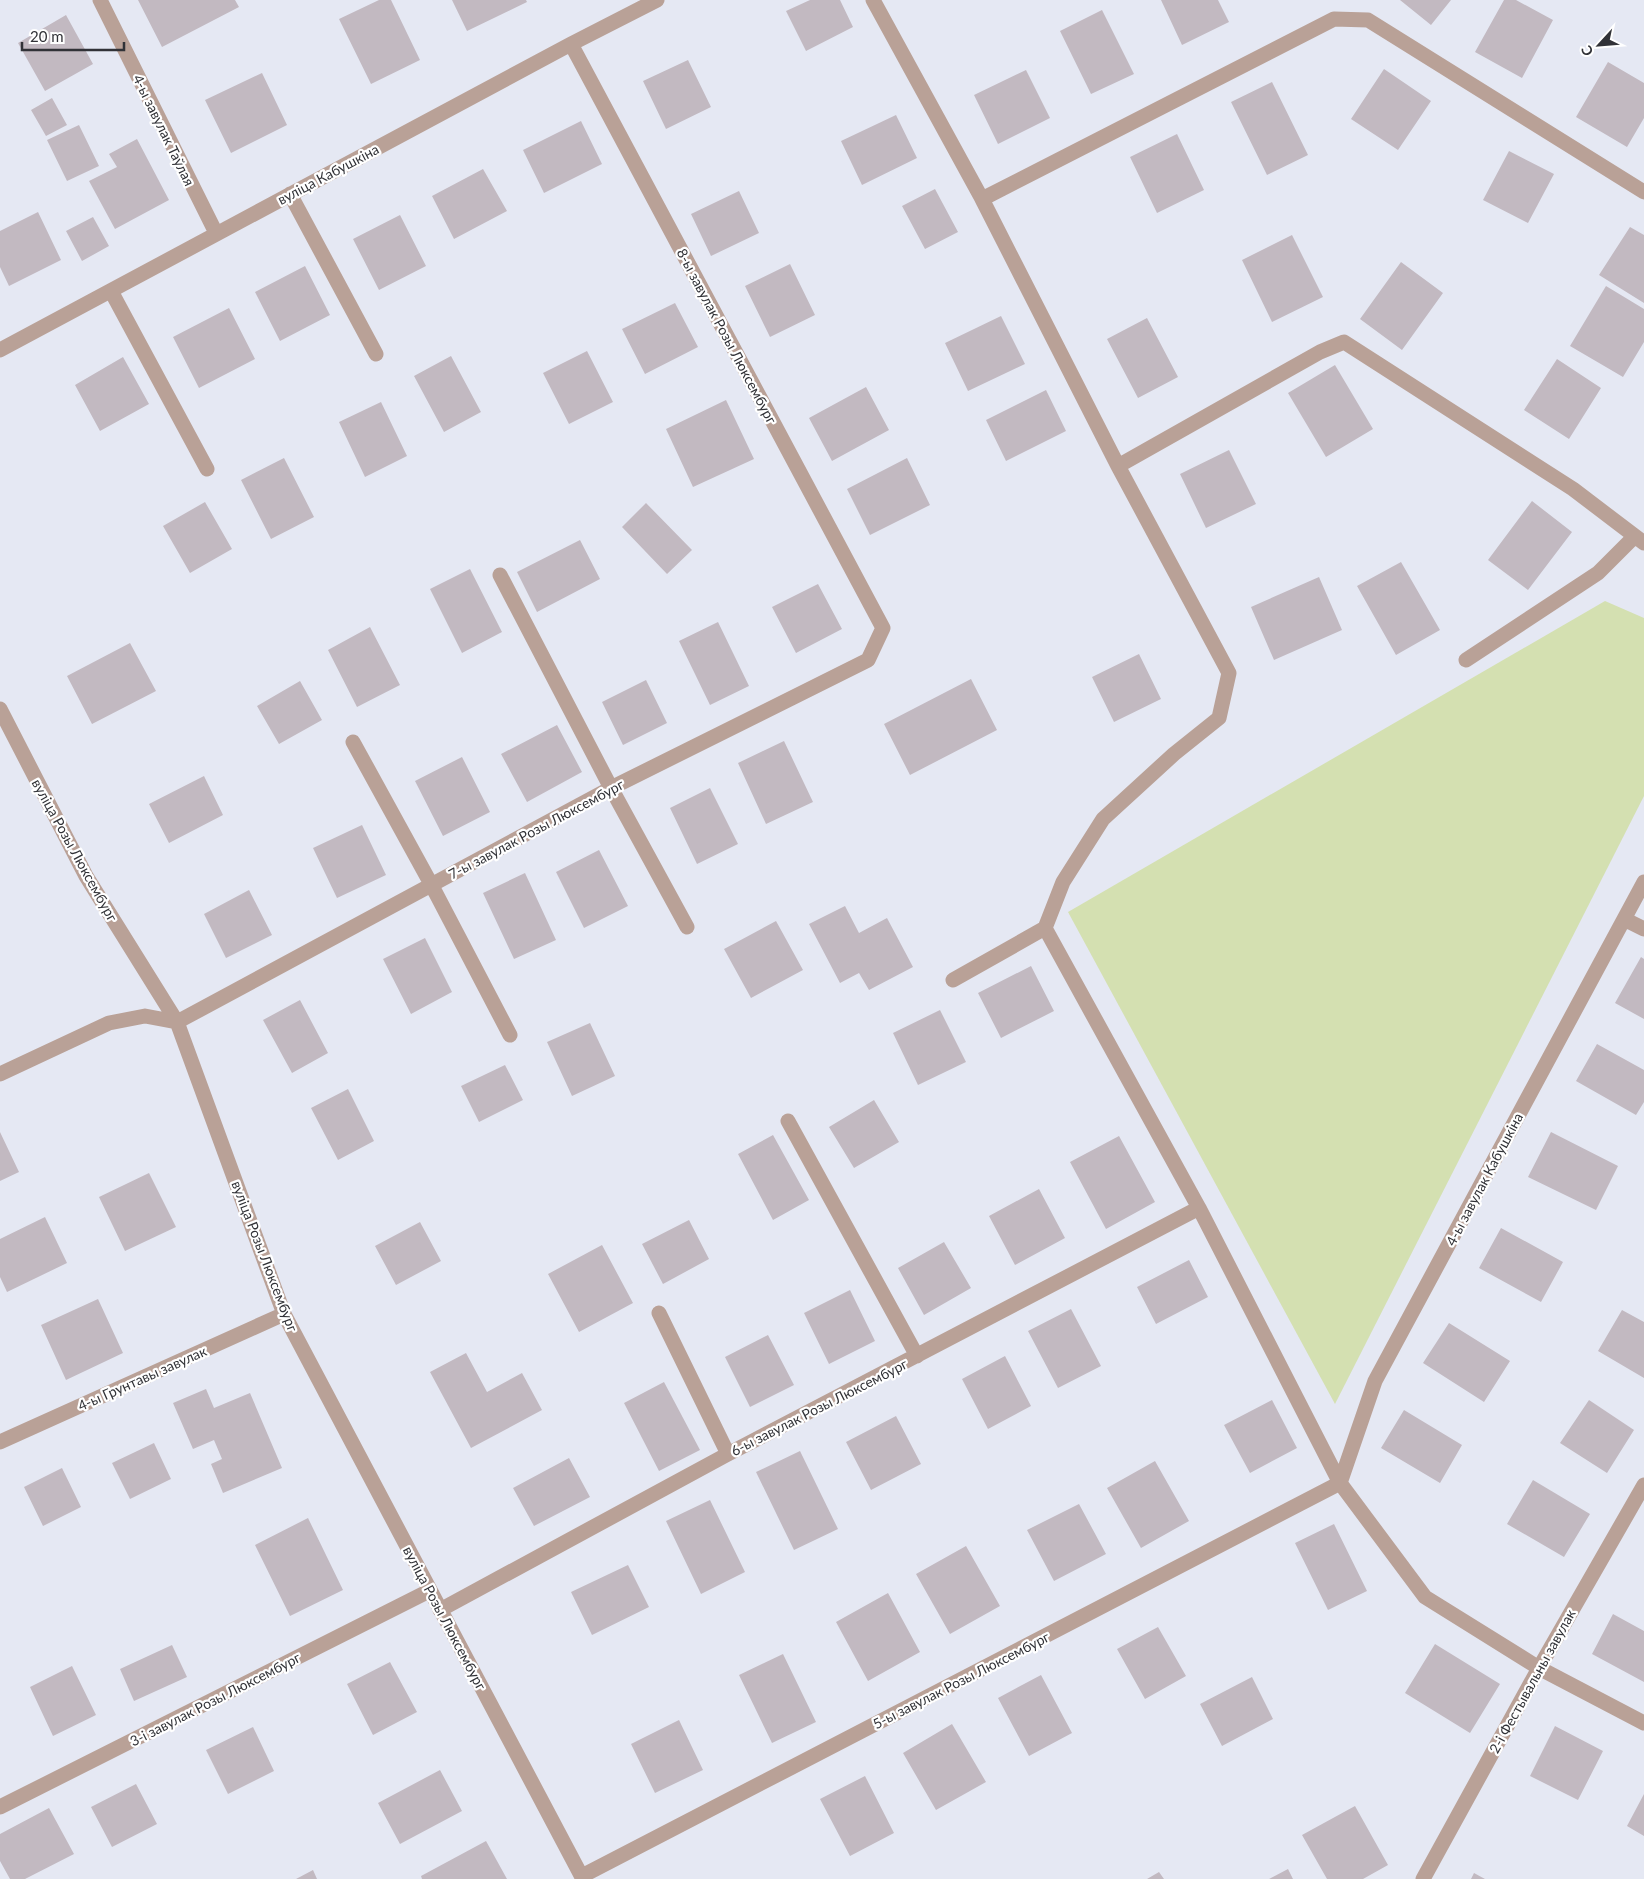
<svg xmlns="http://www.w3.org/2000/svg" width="1644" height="1879" font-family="Lato,sans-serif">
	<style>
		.green { fill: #d4e0b1 }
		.building { fill: #c2b9c1 }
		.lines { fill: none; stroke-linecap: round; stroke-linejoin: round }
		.minor { stroke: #b9a197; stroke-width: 15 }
		.labels { text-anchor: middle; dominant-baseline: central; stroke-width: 4.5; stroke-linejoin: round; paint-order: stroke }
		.street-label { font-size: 14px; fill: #313237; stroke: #fff }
	</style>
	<rect width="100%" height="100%" fill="#e5e8f3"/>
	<path class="green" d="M1605,601l39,17v178l-309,608 -267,-492z"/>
	<path class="building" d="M138,0h97l4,7 -77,40z
		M379,0h12l29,60 -49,24 -32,-65z
		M452,0h74l1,2 -60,29z
		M810,0h30l13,27 -47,24 -20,-40z
		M1161,0h57l11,22 -47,23z
		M1400,0h51l-20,25z
		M1504,0h12l37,20 -31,58 -47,-26z
		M1102,10l32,64 -43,20 -31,-63z
		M66,15l27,49 -48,27 -27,-48z
		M688,60l23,47 -45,22 -23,-48z
		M1608,62l36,21v35l-17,29 -51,-30z
		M1384,69l47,32 -33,49 -47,-31z
		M1026,70l24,48 -52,26 -24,-49z
		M262,73l25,52 -56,28 -26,-53z
		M1272,82l36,73 -41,20 -36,-73z
		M52,98l15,27 -21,11 -15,-26z
		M896,115l21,43 -55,27 -21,-44z
		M581,121l21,43 -58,29 -21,-43z
		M79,125l20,41 -32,15 -20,-41z
		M1177,134l27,56 -47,23 -27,-56z
		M137,139l32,61 -54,29 -26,-48 28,-14 -8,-13z
		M1509,151l45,23 -26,49 -45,-23z
		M483,169l24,42 -53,28 -22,-43z
		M935,189l23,43 -33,17 -23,-43z
		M739,191l20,42 -48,23 -20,-42z
		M38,212l23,48 -52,26 -9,-19v-36z
		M400,215l26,51 -47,24 -26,-51z
		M93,217l16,29 -27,15 -16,-30z
		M1630,227l14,8v68l-45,-28z
		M1292,235l31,62 -51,25 -30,-62z
		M1401,262l42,31 -41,57 -42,-31z
		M790,264l25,51 -45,22 -25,-51z
		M305,266l25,49 -50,26 -25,-49z
		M1606,286l38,23v33l-21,35 -53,-31z
		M675,303l23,44 -53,27 -23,-45z
		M229,308l26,51 -56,29 -26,-51z
		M1001,316l24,48 -57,27 -23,-48z
		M1147,318l31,59 -40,21 -31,-59z
		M587,351l26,51 -44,22 -26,-51z
		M451,356l30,56 -37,20 -30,-56z
		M123,357l26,47 -49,27 -25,-46z
		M1557,359l44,29 -32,51 -45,-29z
		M1335,365l38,64 -47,28 -38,-64z
		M866,387l23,43 -57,31 -23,-43z
		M1046,390l20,41 -60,30 -20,-41z
		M726,400l28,59 -61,28 -27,-58z
		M381,402l26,54 -42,21 -26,-55z
		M1229,450l27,54 -50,24 -26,-54z
		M284,458l30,59 -43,22 -30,-59z
		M907,458l23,47 -60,30 -23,-46z
		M1532,501l40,31 -44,58 -40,-30z
		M205,502l27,47 -42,24 -27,-47z
		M646,503l46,47 -25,24 -45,-47z
		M580,540l20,39 -63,33 -20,-40z
		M1401,562l39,68 -44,25 -39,-69z
		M470,569l32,63 -40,21 -32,-64z
		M1319,577l23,53 -68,30 -23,-53z
		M818,584l24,45 -46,24 -24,-46z
		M718,622l31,64 -39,19 -31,-64z
		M370,627l30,58 -43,22 -29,-57z
		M130,643l26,48 -64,33 -25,-48z
		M1139,654l22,45 -47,23 -22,-45z
		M971,679l26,51 -87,45 -26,-51z
		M646,680l21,43 -44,22 -21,-43z
		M300,681l22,39 -43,24 -22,-38z
		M557,725l25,47 -55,30 -26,-48z
		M784,741l29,61 -47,22 -28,-61z
		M462,757l28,55 -47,24 -28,-55z
		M204,776l19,39 -54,28 -20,-39z
		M710,788l28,56 -41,20 -27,-56z
		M362,825l24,50 -49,23 -24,-50z
		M599,850l29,56 -44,22 -28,-56z
		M525,873l31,67 -42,19 -31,-66z
		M249,890l23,45 -46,23 -22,-44z
		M845,906l14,27 28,-15 26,49 -44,23 -10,-17 -19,10 -31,-59z
		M776,921l27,49 -52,28 -27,-49z
		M425,938l27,54 -41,22 -28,-55z
		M1641,957l3,2v60l-29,-16z
		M1031,966l23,45 -53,27 -23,-45z
		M300,1000l28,53 -36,20 -29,-53z
		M940,1010l26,52 -48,23 -25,-52z
		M590,1023l25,53 -43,20 -25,-54z
		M1597,1044l47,26v32l-8,13 -60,-34z
		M505,1065l18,35 -44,22 -18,-36z
		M348,1089l26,52 -36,19 -27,-52z
		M874,1100l25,42 -45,26 -25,-41z
		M0,1132l19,40 -19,9z
		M1551,1132l67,34 -22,44 -68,-33z
		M773,1135l36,65 -36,20 -35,-66z
		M1119,1136l36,66 -49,27 -36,-67z
		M149,1173l27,54 -51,24 -26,-54z
		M1039,1189l26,49 -50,27 -26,-49z
		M45,1217l22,46 -60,29 -7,-15v-38z
		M689,1220l20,39 -46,25 -21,-40z
		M420,1222l21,39 -45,24 -21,-39z
		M1501,1228l62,34 -22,40 -62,-34z
		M944,1242l27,46 -47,27 -26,-47z
		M602,1245l31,58 -54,29 -31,-58z
		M1189,1260l19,37 -52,27 -19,-37z
		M850,1290l25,51 -46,23 -25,-51z
		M98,1299l25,54 -57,27 -25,-55z
		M1071,1309l30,57 -43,22 -30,-57z
		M1622,1310l22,12v56l-46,-27z
		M1449,1323l61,38 -26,41 -61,-39z
		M768,1335l26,50 -44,22 -25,-50z
		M466,1353l21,39 35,-19 20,37 -71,38 -41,-76z
		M1005,1356l26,50 -43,23 -26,-50z
		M664,1382l36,68 -41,21 -35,-68z
		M206,1389l8,19 36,-15 32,75 -59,25 -12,-29 11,-5 -8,-19 -21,9 -20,-46z
		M1272,1400l25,48 -47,25 -26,-48z
		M1589,1400l45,30 -27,43 -47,-30z
		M1404,1410l58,35 -22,38 -59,-35z
		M896,1416l25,48 -50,26 -25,-48z
		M154,1443l17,36 -41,20 -18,-36z
		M800,1451l38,78 -44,21 -38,-78z
		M569,1458l21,39 -56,29 -21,-38z
		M1155,1461l34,60 -48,27 -34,-60z
		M62,1468l19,39 -38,19 -19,-39z
		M1533,1480l57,34 -26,43 -57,-33z
		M710,1500l35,72 -44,22 -35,-73z
		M1079,1504l27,50 -52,27 -27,-51z
		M308,1518l35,72 -53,26 -35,-71z
		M1334,1524l33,67 -39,19 -33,-67z
		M966,1546l34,60 -50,28 -34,-60z
		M628,1565l21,42 -57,28 -21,-43z
		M888,1593l32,59 -52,29 -32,-59z
		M1613,1614l31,17v51l-52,-28z
		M1158,1627l28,49 -41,23 -28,-50z
		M1435,1644l65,40 -30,49 -65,-40z
		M172,1645l15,32 -53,24 -14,-32z
		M783,1654l33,68 -44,21 -33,-68z
		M390,1662l27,50 -44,23 -26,-51z
		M72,1666l24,49 -43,21 -23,-49z
		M1041,1675l31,58 -43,23 -31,-58z
		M1252,1677l21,42 -51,27 -22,-42z
		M679,1720l24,50 -48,23 -24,-49z
		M952,1724l34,58 -50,28 -33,-57z
		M1555,1726l48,25 -25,49 -48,-24z
		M253,1727l21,44 -46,23 -22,-44z
		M440,1770l22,41 -62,33 -22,-41z
		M865,1776l29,57 -44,23 -30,-57z
		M136,1784l21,40 -45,23 -21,-40z
		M1644,1794v42l-17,-10z
		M1355,1806l33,59 -25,14h-36l-25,-44z
		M49,1808l25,46 -49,25h-15l-10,-18v-27z
		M486,1841l21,38h-85l-1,-3z
		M1288,1869l5,10h-24z
		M313,1870l4,9h-21z
		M1159,1872l5,7h-17z
		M1474,1873l11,6h-14z"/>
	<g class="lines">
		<path class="minor" d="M100,0l116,233
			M873,0l109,199 136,267 111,207 -10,45 -45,36 -71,65 -40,63 -18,46
			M290,194l86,160
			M982,199l352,-180 34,1 276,172
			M111,291l96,178
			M0,350l571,-306 86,-44
			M1118,466l202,-114 24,-10 229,147 71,54
			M500,575l111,213 76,139
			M1466,660l132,-87 37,-37
			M0,709l86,167 91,146 107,292 299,565
			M353,742l78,142 79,151
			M1624,919l20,10
			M953,980l92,-52 154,280 141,275 85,114 114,71 105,55
			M0,1074l109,-51 36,-7 32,6 434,-234 257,-128 15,-32 -312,-584
			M788,1121l129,235
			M659,1313l69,141
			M0,1442l284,-128
			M1340,1483l35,-102 269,-499
			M440,1610l288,-156 471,-246
			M0,1807l429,-216
			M582,1876l758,-393
			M1423,1879l116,-211 105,-183"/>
	</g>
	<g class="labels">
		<g class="street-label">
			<text transform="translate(164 130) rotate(64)">4-ы завулак Таўлая</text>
			<text transform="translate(328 174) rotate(-28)">вуліца Кабушкіна</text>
			<text transform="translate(727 336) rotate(62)">8-ы завулак Розы Люксембург</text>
			<text transform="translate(536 829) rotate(-28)">7-ы завулак Розы Люксембург</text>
			<text transform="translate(75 850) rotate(61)">вуліца Розы Люксембург</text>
			<text transform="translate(1484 1179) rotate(-62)">4-ы завулак Кабушкіна</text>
			<text transform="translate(265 1256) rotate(69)">вуліца Розы Люксембург</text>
			<text transform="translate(142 1378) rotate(-24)">4-ы Грунтавы завулак</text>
			<text transform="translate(819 1407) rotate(-27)">6-ы завулак Розы Люксембург</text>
			<text transform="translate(445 1618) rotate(62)">вуліца Розы Люксембург</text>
			<text transform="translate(961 1680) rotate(-27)">5-ы завулак Розы Люксембург</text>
			<text transform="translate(1532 1681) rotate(-61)">2-і Фестывальны завулак</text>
			<text transform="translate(215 1699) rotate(-27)">3-і завулак Розы Люксембург</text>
		</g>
	</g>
	<g transform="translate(1599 45) rotate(244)" stroke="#ffffff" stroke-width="4" paint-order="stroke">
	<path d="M0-4L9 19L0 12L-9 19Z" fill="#313237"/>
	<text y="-8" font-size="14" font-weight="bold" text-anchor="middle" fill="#313237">С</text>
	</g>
	<path d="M22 42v8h102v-8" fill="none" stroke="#313237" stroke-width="2.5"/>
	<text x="30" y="42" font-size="15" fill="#313237" stroke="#ffffff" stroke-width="4" paint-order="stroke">20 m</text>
</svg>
